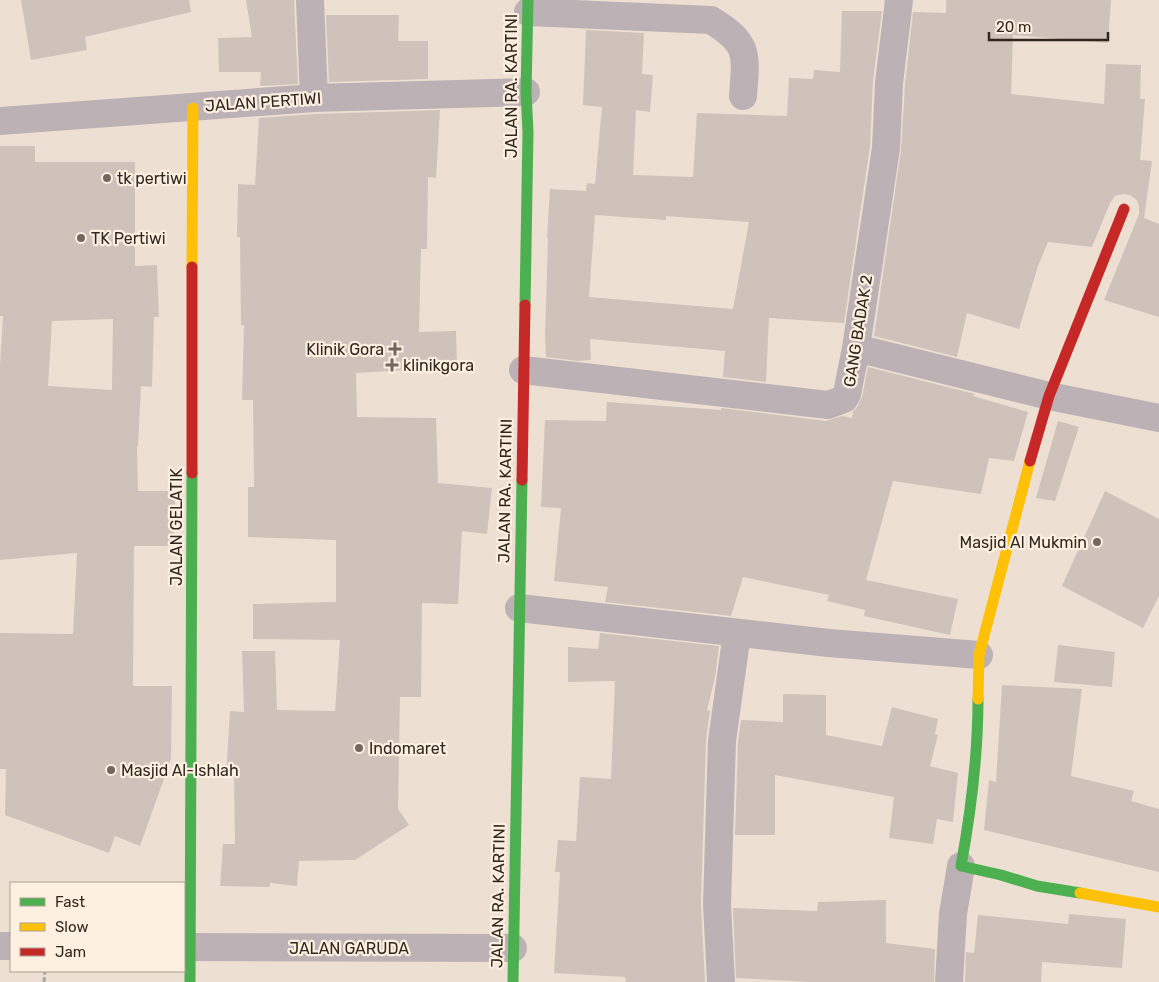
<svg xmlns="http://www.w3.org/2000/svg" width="1159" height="982" font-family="Rubik,sans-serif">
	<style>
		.building { fill: #cfc2ba; fill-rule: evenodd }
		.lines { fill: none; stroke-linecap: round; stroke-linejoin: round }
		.path { stroke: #aca4a3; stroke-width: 3; stroke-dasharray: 5 2.5; stroke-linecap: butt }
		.street { stroke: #bcb2b6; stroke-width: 28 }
		.fast { stroke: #4caf50; stroke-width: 11 }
		.slow { stroke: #ffc107; stroke-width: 11 }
		.jam { stroke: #c62828; stroke-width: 11 }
		.poi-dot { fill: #72685d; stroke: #fef0e0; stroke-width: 2 }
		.labels { text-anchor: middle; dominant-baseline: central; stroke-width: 4.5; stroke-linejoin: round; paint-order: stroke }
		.street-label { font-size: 16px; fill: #30271e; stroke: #fef0e0 }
		.poi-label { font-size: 16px; fill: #30271e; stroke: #fef0e0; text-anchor: start }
	</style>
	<rect width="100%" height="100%" fill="#ede0d2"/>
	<path class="building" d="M21,0h168l2,12 -106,25 2,13 -56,10z
		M246,0h48l4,84 -38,2 1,-14h-42l-1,-34 34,-1z
		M946,0h165l-3,43 -95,-8 -2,59 93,10 2,-40 35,1 -1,34h5l-5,61 12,1 -8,57 15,6v93l-55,-17 35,-86v-8l-2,-6 -7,-5 -8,-1 -7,2 -5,7 -18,44 -44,-5 -10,24 -19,63 -52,-16 -10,44 -83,-21 27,-186 4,-66 8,-72 33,1z
		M842,11h40l-9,70 -3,65 -26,177 -75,-5 -3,64 -43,-5 2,-26 -135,-12 1,21 -13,1 -32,-4 -1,-21 3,-98h-1l3,-49 36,2 1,-8 8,1 7,-77 -19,-2 3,-75 58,3 -2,41 11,1 -3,37 -14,-2 -3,65 60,2 4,-64 90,3 2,-38 24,1 1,-9 26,2zM595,215l71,5v-4l83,6 -16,87 -144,-12z
		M326,15h73l-1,26h30v38l-99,3z
		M440,110l-4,68 -8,-1 -1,72h-6l-2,83 37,-1 1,36 -101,6 1,44 79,1 2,65 54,5 -5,46 -25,-3 -4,73 -36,-1 -1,94h-21l-2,112 11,16 -54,35 -56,1 -2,25 -27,-3v4l-50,-1 3,-42h12l-1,-66 -8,-1 4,-66 14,1 -2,-61h33l2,59 58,1 5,-71 -87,-1v-35l83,-2v-62l-88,-3v-50h6l-1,-87h-11l2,-75h-3l-1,-88h-3l1,-53 17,1 4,-67 56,-4z
		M0,146h35v16h100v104l22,-1 2,52h-5l-2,70 -11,-1 -3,60h-1l1,45h37l-1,55h-40l-1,140h39l-1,73 -31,87 -25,-10 -6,17 -104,-38 1,-46h-6v-136l73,1 4,-81 -77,7v-195l3,-49h-3zM113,319l-1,71 -64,-4 4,-65z
		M868,367l107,27 -2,2 55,16 -14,49 -25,-3 -8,36 -88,-13 -27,99 92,19 -8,36 -86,-19 1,-6 -38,-9 2,-6 -86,-18 -12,39 -126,-14 3,-15 -54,-6 7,-73 -20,-1 4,-87 61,1 1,-19 114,8v-2l105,13 16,-5 10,2 1,-7 4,-4 5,-10z
		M1058,421l21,6 -24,74 -19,-3z
		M1105,491l54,28v77l-16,32 -81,-42z
		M600,633l119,13 -4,32 -8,32 3,1 -4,29 -5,164 4,78h-79l-1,-5 -71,-4 6,-101h-5l3,-32 18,1 4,-64 31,2 4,-98 -47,1v-35l30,2z
		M1058,645l57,7 -3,35 -58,-5z
		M1002,685l80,4 -11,87 63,15 -3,10 28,8v63l-175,-42 5,-50 7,2z
		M783,694l43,1v40l56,11 10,-39 46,12 -3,15 3,1 -8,31 28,7 -5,49 -16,-3 -4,25 -44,-6 5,-41 -119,-22v60h-40l3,-93 3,-22 42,2z
		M886,900v43l49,6 -1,33h-124l-74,-4 -3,-70 84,3 1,-9z
		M1069,914l57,5 -4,49 -80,-6 -1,20h-76l1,-30 8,1 4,-38 90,9z"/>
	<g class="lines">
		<path class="path" d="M44,982l1,-11"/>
		<path class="street" d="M310,0l4,98
			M528,12l183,8c39,24 35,34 32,76
			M0,121l314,-23 212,-6
			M856,348l193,48 110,22
			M523,370l305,35 16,-6 3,-5 9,-46 30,-200 3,-65 10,-83
			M519,608l310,35 150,12
			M0,946h11
			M184,947l329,1
			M721,982l-4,-78 5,-163 15,-108
			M949,982l4,-68 8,-48"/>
		<path class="fast" d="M525,305l3,-173 -2,-40 2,-92
			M978,699c0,56 -7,112 -17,167l40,9 36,11 43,7
			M190,982l2,-509
			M513,982l9,-502"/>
		<path class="slow" d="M192,267l1,-159
			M978,699l1,-44 51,-194
			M1080,893l79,14"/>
		<path class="jam" d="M1030,461l19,-65 75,-187
			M192,473v-206
			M522,480l3,-175"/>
	</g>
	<g class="poi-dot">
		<circle cx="107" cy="178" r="5"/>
		<circle cx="81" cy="238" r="5"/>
		<path d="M392.5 341.5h5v5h5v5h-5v5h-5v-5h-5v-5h5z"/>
		<path d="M389.5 357.5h5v5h5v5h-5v5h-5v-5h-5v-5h5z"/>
		<circle cx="1097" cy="542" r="5"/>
		<circle cx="359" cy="748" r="5"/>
		<circle cx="111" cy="770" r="5"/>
	</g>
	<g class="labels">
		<g class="street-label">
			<text transform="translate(511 86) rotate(-90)">JALAN RA. KARTINI</text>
			<text transform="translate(263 102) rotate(-4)">JALAN PERTIWI</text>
			<text transform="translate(858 331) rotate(-81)">GANG BADAK 2</text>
			<text transform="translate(505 491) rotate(-89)">JALAN RA. KARTINI</text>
			<text transform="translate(176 527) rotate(-90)">JALAN GELATIK</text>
			<text transform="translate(498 896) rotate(-89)">JALAN RA. KARTINI</text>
			<text x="349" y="948">JALAN GARUDA</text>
		</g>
		<g class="poi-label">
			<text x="117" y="178">tk pertiwi</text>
			<text x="91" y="238">TK Pertiwi</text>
			<text x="384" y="349" text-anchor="end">Klinik Gora</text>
			<text x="403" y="365">klinikgora</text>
			<text x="1087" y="542" text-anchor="end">Masjid Al Mukmin</text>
			<text x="369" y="748">Indomaret</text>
			<text x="121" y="770">Masjid Al-Ishlah</text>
		</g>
	</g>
	<rect x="10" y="882" width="175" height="90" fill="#fef0e0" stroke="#aca092"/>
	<rect x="20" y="898" width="25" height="8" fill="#4caf50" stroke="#aca092"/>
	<text x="55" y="907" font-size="15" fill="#30271e">Fast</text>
	<rect x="20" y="923" width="25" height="8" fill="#ffc107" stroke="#aca092"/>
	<text x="55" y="932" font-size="15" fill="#30271e">Slow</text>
	<rect x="20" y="948" width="25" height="8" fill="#c62828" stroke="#aca092"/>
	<text x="55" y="957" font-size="15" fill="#30271e">Jam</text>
	<path d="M989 32v8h119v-8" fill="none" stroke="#30271e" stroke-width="2.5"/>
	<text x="996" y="32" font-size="15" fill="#30271e" stroke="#fef0e0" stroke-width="4" paint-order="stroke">20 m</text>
</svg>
